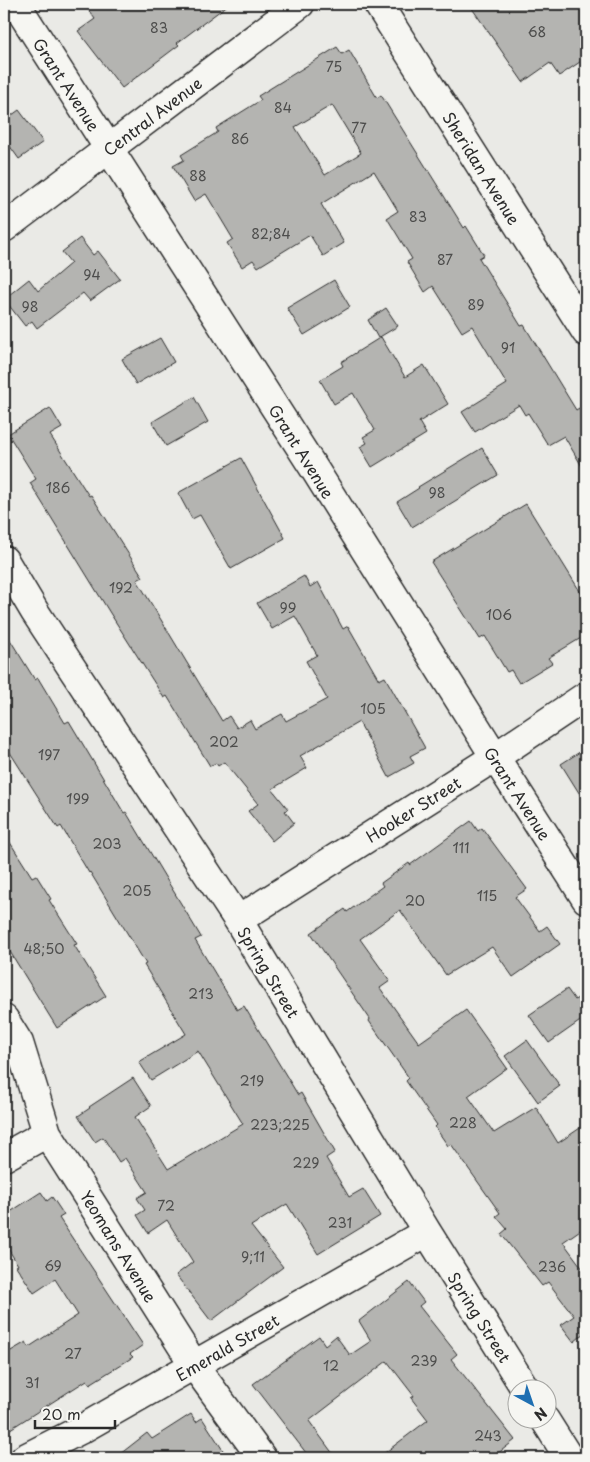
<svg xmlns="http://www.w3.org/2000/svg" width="590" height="1462" font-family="'Playpen Sans',sans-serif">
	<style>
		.building { fill: #b4b4b1; stroke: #2b2b2b; fill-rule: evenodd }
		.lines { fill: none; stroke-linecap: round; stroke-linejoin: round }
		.minor-casing { stroke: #2b2b2b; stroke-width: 31 }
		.minor { stroke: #f6f6f2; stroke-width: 28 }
		.labels { text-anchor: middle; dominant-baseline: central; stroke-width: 5; stroke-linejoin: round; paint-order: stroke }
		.number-label { font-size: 14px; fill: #4d4d4c }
		.street-label { font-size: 16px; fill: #2b2b2b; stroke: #f6f6f2 }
	</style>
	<rect width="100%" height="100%" fill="#eaeae6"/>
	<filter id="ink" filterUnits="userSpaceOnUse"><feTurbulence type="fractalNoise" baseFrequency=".02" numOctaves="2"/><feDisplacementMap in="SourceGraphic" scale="10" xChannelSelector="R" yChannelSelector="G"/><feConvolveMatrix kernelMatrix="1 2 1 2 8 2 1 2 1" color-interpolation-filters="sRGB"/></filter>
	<g filter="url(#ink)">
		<path class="building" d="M84,4h145l-52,39 2,2 -57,43 -44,-57 17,-12z
			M469,4h117v54l-27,18 -9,-13 -27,19z
			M337,47l5,7 7,-4 28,48 4,-3 83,133 2,-2 18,29 -5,3 42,68 3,-1 52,85 3,-2 7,11v54l-22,-37 -16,9 -20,-32 -3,2 -6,-10 -44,27 -13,-20 45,-28 -35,-58 -10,6 -29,-46 -8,6 -18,-30 5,-3 -25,-41 11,-7 -24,-40 -53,33 23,39 -21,13 -13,-21 -52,32 -5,-7 -11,7 -15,-24 6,-4 -27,-45 -12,7 -21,-35 11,-6 -3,-5 37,-23 -2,-4 45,-28 -3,-4zM332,105l29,48 -36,22 -30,-48z
			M19,110l24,32 -24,17 -15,-21v-17z
			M80,238l13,17 5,-4 22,28 -30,22 -7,-8 -46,35 -5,-7 -7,5 -21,-27 25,-20 9,12 33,-28 -9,-11z
			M334,280l16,27 -46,28 -17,-27z
			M386,308l12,18 -20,12 -10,-18z
			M381,337l24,40 19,-12 24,39 -29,18 7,12 -54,33 -12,-20 7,-4 -4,-6 12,-7 -22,-37 -19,11 -14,-24 23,-14 -2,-4z
			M160,338l14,24 -38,22 -14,-25z
			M194,397l14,25 -42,24 -14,-24z
			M50,408l12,20 -12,7 39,61 2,-1 52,82 -6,3 85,141 7,-5 8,12 13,-8 5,9 27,-15 4,7 41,-22 -21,-38 11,-6 -22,-39 -23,13 -15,-26 47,-27 6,11 8,-5 25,47 5,-3 31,54 6,-3 40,71 -15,8 4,7 -25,14 -30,-55 -59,34 7,12 -35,21 16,20 -3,2 9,12 -22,18 -24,-30 10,-7 -34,-42 -6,4 -2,-3 -6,3 -43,-70 -3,2 -54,-85 -80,-130 6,-4 -28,-45z
			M482,448l16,27 -86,52 -15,-25 22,-14 -1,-1z
			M241,458l44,80 -54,31 -31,-54 -8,4 -14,-26z
			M526,504l60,97v34l-38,23 4,5 -33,20 -8,-13 -4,2 -22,-36 -5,3 -49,-77z
			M4,630l31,50 3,-2 27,45 4,-2 55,92 2,-1 75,125 -6,3 42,70 7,-4 54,89 3,-2 34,59 -9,6 23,39 14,-8 17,27 -62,38 -31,-50 -36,22 32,41 -72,54 -35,-46 17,-13 -26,-42 -19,13 -11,-18 8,-5 -8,-12 10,-6 -22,-34 -6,4 -16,-25 -8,5 -17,-26 12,-8 -1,-1 44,-29 18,28 -16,11 33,52 75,-45 -45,-73 -47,29 -12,-18 47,-28 -42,-69 2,-1 -56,-92 -1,1 -28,-47 -3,2 -54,-85z
			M586,748v56l-25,-40z
			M471,821l7,10 4,-3 45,61 -12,8 25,34 7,-5 13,18 -47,33 -21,-30 -46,28 -46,-65 -40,29 30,42 -10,7 39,55 47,-33 41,58 -39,28 26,37 42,-26 22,36 28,-19v102l-23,16 23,31v59l-12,10 -13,-17 13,-9 -26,-34 -6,4 -41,-52 6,-5 -11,-13 4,-3 -49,-69 -3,2 -13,-19 2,-2 -31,-44 3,-3 -40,-57 1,-2 -59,-86 34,-24 2,3 36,-26 -2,-3 28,-20 1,2z
			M4,833l28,44 4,-2 15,24 -2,1 28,44 -3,1 32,51 -49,32 -53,-86z
			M567,989l8,11 11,-8v25l-37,26 -20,-28z
			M527,1040l33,46 -22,16 -33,-46z
			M41,1192l6,9 5,-4 12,18 -5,3 84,127 -13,9 3,3 -43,27 -3,-4 -83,53v-78l22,-13 3,5 49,-32 -23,-36 -21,14 -18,-27 2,-1 -14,-23v-26z
			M409,1282l15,20 -5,4 38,48 -6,5 64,81 -23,18h-114l50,-38 -17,-22 3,-2 -27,-35 -78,60 27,37h-26l-57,-74 66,-48 6,9 11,-9 14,19 21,-14 -12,-20z
			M191,1414l5,8 6,-4 26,40h-113l32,-25 5,6z"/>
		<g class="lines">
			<g class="minor-casing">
				<path id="minor" d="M16,4l299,466 180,287 91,142
					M378,4l208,328
					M4,228l296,-224
					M4,560l31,52 203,308 189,312 99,158
					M238,920l257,-163 91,-61
					M4,1019l15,24 28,90 147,232 68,93
					M4,1157l43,-24
					M545,1420l24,38
					M25,1458l55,-28 347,-198"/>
			</g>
			<use href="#minor" class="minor"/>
		</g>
	</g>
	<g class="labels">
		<g class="number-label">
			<text x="159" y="27">83</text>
			<text x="537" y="31">68</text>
			<text x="334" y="66">75</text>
			<text x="283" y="107">84</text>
			<text x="359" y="127">77</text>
			<text x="240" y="138">86</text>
			<text x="198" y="175">88</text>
			<text x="418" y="216">83</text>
			<text x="271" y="233">82;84</text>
			<text x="445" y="259">87</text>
			<text x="92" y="274">94</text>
			<text x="476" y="304">89</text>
			<text x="30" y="306">98</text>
			<text x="508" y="347">91</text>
			<text x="58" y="487">186</text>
			<text x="437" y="492">98</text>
			<text x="121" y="587">192</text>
			<text x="288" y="607">99</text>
			<text x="499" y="614">106</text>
			<text x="373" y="708">105</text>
			<text x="224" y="741">202</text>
			<text x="49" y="754">197</text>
			<text x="78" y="798">199</text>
			<text x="107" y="843">203</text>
			<text x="461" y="847">111</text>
			<text x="137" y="890">205</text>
			<text x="487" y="895">115</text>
			<text x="415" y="900">20</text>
			<text x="44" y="948">48;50</text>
			<text x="201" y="993">213</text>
			<text x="252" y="1080">219</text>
			<text x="463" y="1122">228</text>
			<text x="280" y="1124">223;225</text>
			<text x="306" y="1162">229</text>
			<text x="166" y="1205">72</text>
			<text x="340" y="1222">231</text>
			<text x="253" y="1256">9;11</text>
			<text x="53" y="1265">69</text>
			<text x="552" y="1266">236</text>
			<text x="73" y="1353">27</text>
			<text x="424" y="1360">239</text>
			<text x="331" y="1365">12</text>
			<text x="32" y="1382">31</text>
			<text x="488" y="1435">243</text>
		</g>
		<g class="street-label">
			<text transform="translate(67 84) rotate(57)">Grant Avenue</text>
			<text transform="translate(152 116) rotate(-37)">Central Avenue</text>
			<text transform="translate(482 168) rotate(58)">Sheridan Avenue</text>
			<text transform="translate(302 451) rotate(58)">Grant Avenue</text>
			<text transform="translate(518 793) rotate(57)">Grant Avenue</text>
			<text transform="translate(413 809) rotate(-32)">Hooker Street</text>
			<text transform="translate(269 972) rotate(59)">Spring Street</text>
			<text transform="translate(119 1246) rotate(58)">Yeomans Avenue</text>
			<text transform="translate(480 1317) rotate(58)">Spring Street</text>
			<text transform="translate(227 1347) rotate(-30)">Emerald Street</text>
		</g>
	</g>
	<rect width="590" height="1462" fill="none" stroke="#f6f6f2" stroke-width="20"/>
	<rect x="10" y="10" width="570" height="1442" fill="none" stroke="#2b2b2b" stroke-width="2" filter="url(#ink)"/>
	<g transform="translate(532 1404) rotate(140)"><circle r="24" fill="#f6f6f2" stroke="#a5a5a2"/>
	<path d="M0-4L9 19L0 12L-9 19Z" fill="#1f6fb2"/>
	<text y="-8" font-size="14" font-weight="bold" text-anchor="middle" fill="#2b2b2b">N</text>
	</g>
	<path d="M35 1420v8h80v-8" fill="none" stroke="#2b2b2b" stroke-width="2.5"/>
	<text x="42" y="1420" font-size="15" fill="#2b2b2b" stroke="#f6f6f2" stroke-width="4" paint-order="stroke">20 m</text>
</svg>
